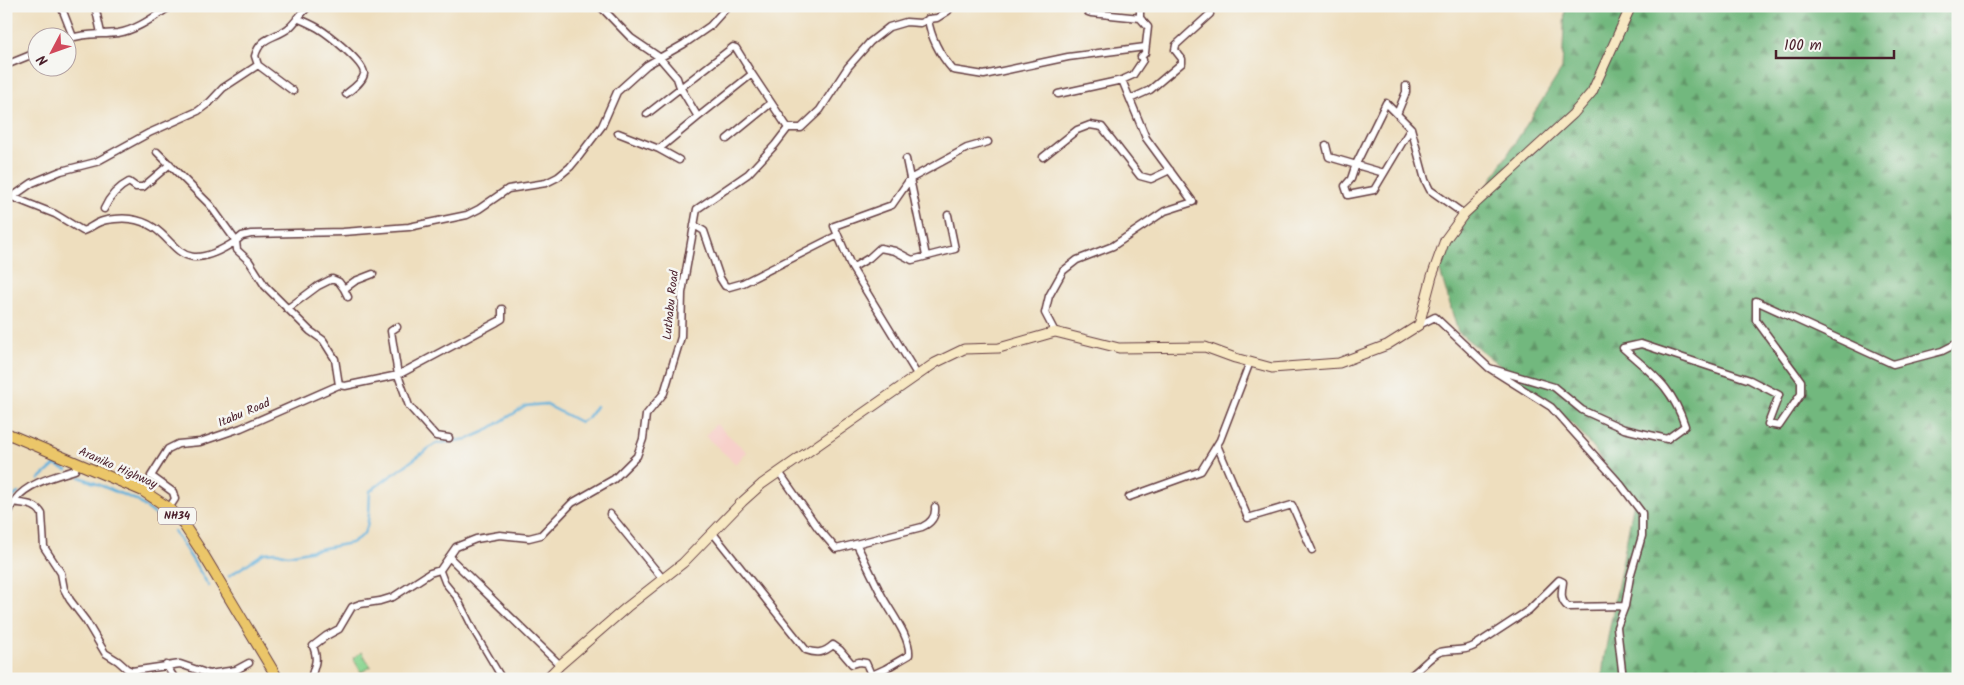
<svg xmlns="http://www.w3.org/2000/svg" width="1964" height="685" font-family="Kalam,sans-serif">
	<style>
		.built { fill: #f7d0ca }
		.forest { fill: url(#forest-firs); stroke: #5e6c54 }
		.park { fill: url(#park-tufts); stroke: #6c7b60 }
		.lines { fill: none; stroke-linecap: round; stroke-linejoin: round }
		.stream { stroke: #62b1dc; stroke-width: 2.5 }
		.pedestrian-casing { stroke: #633c41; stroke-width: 8 }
		.minor-casing { stroke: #633c41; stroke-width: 9 }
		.secondary-casing { stroke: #633c41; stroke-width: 11 }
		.trunk-casing { stroke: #633c41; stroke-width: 12 }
		.pedestrian { stroke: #fff; stroke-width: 5 }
		.minor { stroke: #fff; stroke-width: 6 }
		.secondary { stroke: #f7e8c3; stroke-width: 9 }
		.trunk { stroke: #ebc669; stroke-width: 10 }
		.labels { text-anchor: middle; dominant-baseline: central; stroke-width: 5; stroke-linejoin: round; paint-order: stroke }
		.shield { fill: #f6f6f2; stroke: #7e6067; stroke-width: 1 }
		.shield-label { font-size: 11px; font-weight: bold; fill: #4a1f2b }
		.street-label { font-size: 12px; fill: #4a1f2b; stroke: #f6f6f2 }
	</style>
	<defs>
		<pattern id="forest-firs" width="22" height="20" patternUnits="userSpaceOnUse" patternTransform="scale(1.25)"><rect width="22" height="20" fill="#72b87e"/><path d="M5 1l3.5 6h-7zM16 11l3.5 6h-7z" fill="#609567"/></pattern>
		<pattern id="park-tufts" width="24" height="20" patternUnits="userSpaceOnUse" patternTransform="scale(1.25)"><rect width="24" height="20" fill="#8dd794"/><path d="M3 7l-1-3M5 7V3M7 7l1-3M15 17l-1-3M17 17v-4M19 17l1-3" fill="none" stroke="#7bb880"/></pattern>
	</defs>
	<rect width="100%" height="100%" fill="#f6f6f2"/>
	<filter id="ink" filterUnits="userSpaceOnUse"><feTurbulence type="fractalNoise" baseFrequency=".02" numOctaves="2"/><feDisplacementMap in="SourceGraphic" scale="10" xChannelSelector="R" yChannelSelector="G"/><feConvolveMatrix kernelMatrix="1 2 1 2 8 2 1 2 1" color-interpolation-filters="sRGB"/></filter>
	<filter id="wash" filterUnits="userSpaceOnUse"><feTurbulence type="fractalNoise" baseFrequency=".0096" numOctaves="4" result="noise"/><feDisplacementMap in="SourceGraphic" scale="20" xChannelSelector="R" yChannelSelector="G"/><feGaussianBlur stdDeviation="1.12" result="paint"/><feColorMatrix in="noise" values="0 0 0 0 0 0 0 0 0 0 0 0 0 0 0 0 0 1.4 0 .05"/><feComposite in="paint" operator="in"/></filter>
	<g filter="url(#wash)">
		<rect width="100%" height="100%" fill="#eedebe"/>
		<path class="built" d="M716,424l31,28 -11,12 -31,-28z"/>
		<path class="forest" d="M1565,6h393v673h-356l2,-21 30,-157 -59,-75 -117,-94 -20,-68 124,-195z"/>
		<path class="park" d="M362,652l9,15 -10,5 -8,-14z"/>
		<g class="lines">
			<path class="stream" d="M80,477l56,23 28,21
				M39,479l16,-14 12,5
				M6,507l8,-11 4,-3
				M174,531l35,55
				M229,576l35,-23 12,-1 12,3 63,-12 12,-8 4,-8 2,-13 1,-23 65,-47 33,-5 16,-7 42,-26 19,-2 35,18 8,-4 8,-12"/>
		</g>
	</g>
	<g filter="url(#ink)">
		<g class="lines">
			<g class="pedestrian-casing">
				<path id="pedestrian" d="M440,570l5,13 13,16 17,34 25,42
					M493,679l7,-4 2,4"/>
			</g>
			<g class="minor-casing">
				<path id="minor" d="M61,6l12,31
					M95,6l6,27
					M600,6l31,32 28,19 18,21 3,9 18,30 54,-43 36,54
					M1085,6l3,6 3,1 49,5
					M297,18c7,3 14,6 21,10 10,6 47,35 46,46 -1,8 -13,16 -18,20
					M928,19c3,20 12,36 25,51l31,5 84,-18 77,-10
					M68,39c16,-6 33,-4 50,-6 19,-3 37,-17 53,-27
					M6,65l32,-13
					M293,91l-35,-26 -3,-9c6,-21 21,-17 35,-29 7,-7 12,-15 19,-21
					M1058,94l64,-14 11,-5 10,-15 -2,-3 4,-4 3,-26 -8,-9v-12
					M1130,99l20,-9 32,-27v-4l-7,-9 1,-5 34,-31
					M647,114l86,-67 3,1 16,26
					M1397,114l9,-22v-6
					M1411,128l-37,62 -26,5 -3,-9 6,-7 5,-15 30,-61 25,25 14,52 5,10 34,24
					M618,133l41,16 20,11
					M727,139l44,-36
					M1326,145l3,12 55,16
					M659,149l39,-32
					M1043,157l34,-27 13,-5 12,2 38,49 11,3 19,-9
					M906,159l20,97
					M6,197h6l43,17 28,17c6,-2 11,-7 17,-9 7,-3 22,-4 30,-3 51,6 38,66 106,22l-26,-36 -53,-53
					M12,197l20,-14 29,-12 35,-9 53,-29 49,-22 12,-9 13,-14 35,-23
					M104,209c5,-11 13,-21 25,-27l7,5h7l27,-23
					M694,225l10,6 16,47 5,8 4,1 14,-4 95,-48
					M852,268l17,-10 11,-10 15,3 17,9 43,-11 -7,-34
					M344,289l4,8
					M287,309l31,-23 14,-7 7,3 5,7 11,-8 18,-7
					M1419,325l16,-8 54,51 62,39 70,78 21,28v23l-12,41 -5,29 -8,21 6,52
					M397,327l-6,4 7,44 11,31 27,30 13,2
					M1055,332l-10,-19 4,-17 14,-25 14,-11 36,-14 52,-35 28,-9 -47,-64 -24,-58
					M1489,368l65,19 28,23 42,19 43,10 18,-13c-13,-40 -32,-51 -62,-78l18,-4 109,36 29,15 -11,29 11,2 22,-32v-13l-45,-61v-19l137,63 49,-13 16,-8
					M918,376l-66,-108 -18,-42 58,-21 18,-26 57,-31 21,-6
					M339,385l6,1 53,-11 99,-53 5,-3v-10
					M1217,445l31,73 44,-13 20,45
					M779,472l39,56 18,21 86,-22c9,-4 14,-10 13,-20
					M1129,497l72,-26 19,-31 30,-78
					M13,502c11,2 23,1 29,12l2,33 17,26 3,16 6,11 16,21 19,32 13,8 9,8 5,2 48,-7 29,10 27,-4 13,-7
					M169,508l6,-9 -2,-7 -22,-16 17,-27 10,-5 22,-2 41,-14 98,-43 -4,-26 -12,-19 -13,-9 -45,-45 -16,-25 -12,-11 -1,-9 6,-5 9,-2 92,-2 66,-5 58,-12 12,-6 29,-20 38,-6 12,-6 12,-10 10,-12 22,-29 15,-34 30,-27 37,-21 26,-18 18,-20
					M610,514l53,65
					M6,518c4,-6 5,-13 9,-18 12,-17 41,-24 60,-30l2,-7
					M712,532l94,118c11,4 18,3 27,-5l7,5 12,14 7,-2 7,1 7,16
					M857,545c8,16 16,33 24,49 8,16 30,43 28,61l-24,14 -13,6
					M449,557l111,108
					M166,665l9,14
					M311,679c3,-15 8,-17 2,-33l13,-10 13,-7 13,-22 8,-3 20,-3 13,-4 37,-24 10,-3 16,-23 20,-8 24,-4 29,3 12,-3 31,-32 42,-24 23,-23 6,-17 3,-24 18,-22 17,-56 1,-44 15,-84 51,-35 27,-29 13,-17h13l19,-18 28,-43 22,-25 19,-15 17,-5 14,1 9,-4 8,-1 11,-7 3,-5
					M1405,679c13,-6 24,-23 35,-27 12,-3 23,0 34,-6l55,-36 30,-30 4,2c-1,10 -4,18 5,25l57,-1"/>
			</g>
			<g class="secondary-casing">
				<path id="secondary" d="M546,679l14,-14 67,-58 56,-44 59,-61 20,-18 173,-121 29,-14 35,-1 56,-16 64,16 86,-1 30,11 37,10 67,-5 48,-18 32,-20 13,-49 13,-36 19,-26 109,-100 19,-22 39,-86"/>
			</g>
			<g class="trunk-casing">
				<path id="trunk" d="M6,433l137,58 26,17 11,11 23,35 75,125"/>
			</g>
			<use href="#pedestrian" class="pedestrian"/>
			<use href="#minor" class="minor"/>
			<use href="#secondary" class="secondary"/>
			<use href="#trunk" class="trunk"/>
		</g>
	</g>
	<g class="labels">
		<rect class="shield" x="158" y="507.5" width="38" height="17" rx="4"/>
		<g class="shield-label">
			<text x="177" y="516">NH34</text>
		</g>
		<g class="street-label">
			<text transform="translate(671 305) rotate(-84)">Luthabu Road</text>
			<text transform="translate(244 413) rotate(-23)">Itabu Road</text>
			<text transform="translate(118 468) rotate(24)">Araniko Highway</text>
		</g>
	</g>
	<rect width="1964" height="685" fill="none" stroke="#f6f6f2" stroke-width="25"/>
	<g transform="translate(52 52) rotate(229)"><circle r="24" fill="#f6f6f2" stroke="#b1a0a2"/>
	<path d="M0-4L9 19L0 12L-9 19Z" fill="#d1495b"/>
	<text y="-8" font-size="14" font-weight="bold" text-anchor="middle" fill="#4a1f2b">N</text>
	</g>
	<path d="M1776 50v8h118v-8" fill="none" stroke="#4a1f2b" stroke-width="2.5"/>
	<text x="1784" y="50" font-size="15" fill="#4a1f2b" stroke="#f6f6f2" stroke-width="4" paint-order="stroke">100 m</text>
</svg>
